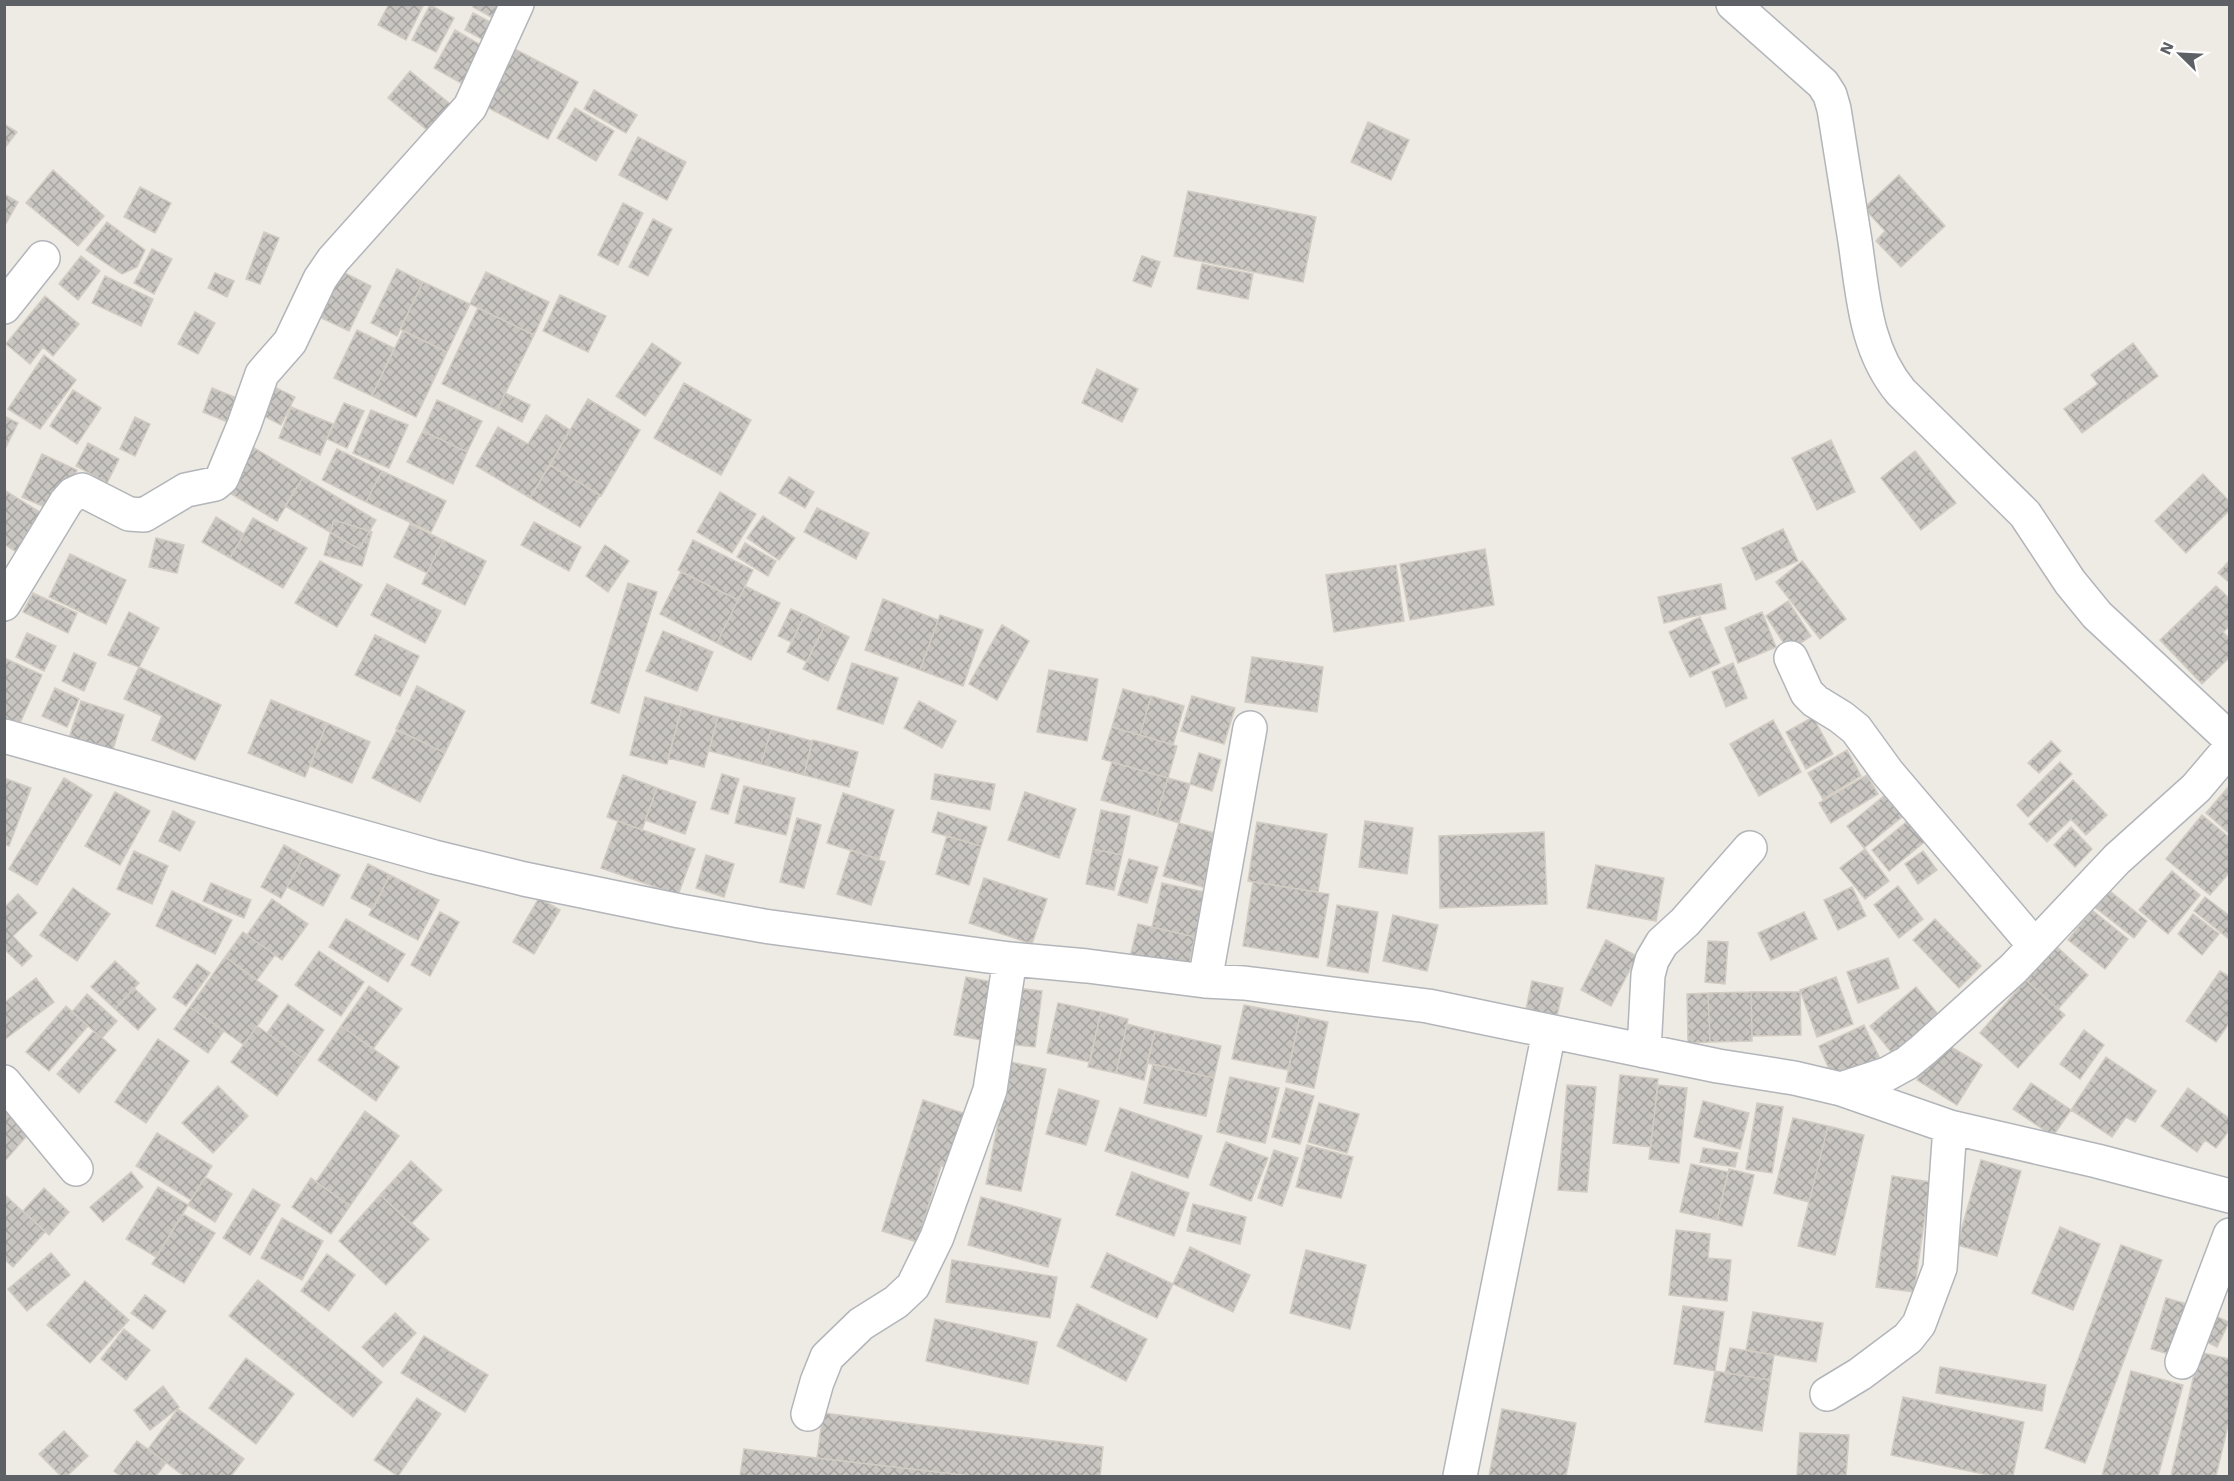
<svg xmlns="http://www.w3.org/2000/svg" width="2234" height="1481" font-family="'Work Sans',sans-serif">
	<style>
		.building { fill: url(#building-cross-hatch); stroke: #d2ccc3; stroke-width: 1.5 }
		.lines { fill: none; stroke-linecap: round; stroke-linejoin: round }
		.minor-casing { stroke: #b2b5b9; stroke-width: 36 }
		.minor { stroke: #fff; stroke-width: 33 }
	</style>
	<defs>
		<pattern id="building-cross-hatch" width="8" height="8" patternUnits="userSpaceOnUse" patternTransform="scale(1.5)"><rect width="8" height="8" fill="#c9c6c2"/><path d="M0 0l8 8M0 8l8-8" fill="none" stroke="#a6a4a1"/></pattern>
	</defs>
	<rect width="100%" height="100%" fill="#eeebe5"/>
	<path class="building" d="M389,4h31l3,2 -17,34 -28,-15z
		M474,4h39l-11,19 -29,-16z
		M430,5l24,13 -18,34 -24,-12z
		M473,13l29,15 -9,17 -28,-15z
		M455,30l34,20 -21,37 -34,-19z
		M511,47l67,35 -30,57 -67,-35z
		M410,71l44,36 -22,27 -44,-36z
		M594,90l43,25 -11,18 -42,-24z
		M575,108l39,23 -18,30 -39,-23z
		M1368,122l41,18 -18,40 -40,-18z
		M4,124l13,8 -13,17z
		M638,137l48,25 -19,38 -48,-25z
		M53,170l51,46 -26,30 -52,-43z
		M1899,175l46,51 -44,41 -25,-26 9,-10 -21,-23z
		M140,187l31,16 -16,30 -31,-16z
		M1188,191l128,26 -13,65 -129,-26z
		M4,194l14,8 -14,25z
		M623,203l20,10 -25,52 -20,-10z
		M653,219l19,10 -24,47 -19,-9z
		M107,222l38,28 -8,17 -15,7 -36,-24z
		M264,232l15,6 -19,46 -14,-5z
		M152,249l20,10 -18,35 -20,-11z
		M81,256l19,15 -22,29 -19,-16z
		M1142,256l18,6 -9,25 -18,-6z
		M1202,264l51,10 -5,25 -51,-10z
		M337,269l34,17 -22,45 -34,-16z
		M397,269l26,13 -26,54 -26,-13z
		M486,272l63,30 -15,33 -64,-31z
		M215,273l19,8 -7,16 -19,-9z
		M105,276l48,23 -12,27 -49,-23z
		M423,282l47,22 -23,48 -47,-23z
		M560,295l46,21 -18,36 -45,-21z
		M45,296l34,28 -26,32 -10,-9 -13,17 -24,-20z
		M478,308l56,27 -37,75 -55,-26z
		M195,312l20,11 -17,31 -20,-10z
		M357,330l37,18 -22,48 -38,-18z
		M403,331l44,21 -31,65 -44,-21z
		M652,343l29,20 -36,53 -29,-20z
		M2133,343l25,33 -76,57 -18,-24 34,-25 -7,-9z
		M44,355l32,25 -36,49 -32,-20z
		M1097,369l41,20 -16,33 -40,-19z
		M684,383l67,37 -30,55 -67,-37z
		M268,384l27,13 -14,28 -27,-14z
		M212,388l37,15 -9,24 -37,-15z
		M73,390l28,18 -24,36 -27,-18z
		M505,393l25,12 -8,17 -25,-12z
		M588,399l52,31 -39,66 -51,-31z
		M437,400l45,21 -15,31 -44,-21z
		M344,403l20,8 -17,37 -20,-9z
		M291,407l42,17 -13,31 -41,-17z
		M371,410l37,15 -19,43 -36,-15z
		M546,415l24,15 -40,68 -54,-32 22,-39 30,17z
		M4,416l14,7 -14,28z
		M135,417l15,7 -15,32 -15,-7z
		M423,431l44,21 -14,32 -46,-22z
		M1831,440l24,52 -38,18 -25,-52z
		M88,443l31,16 -12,24 -31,-17z
		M249,445l54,32 -26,44 -54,-32z
		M337,449l45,22 -16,31 -44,-22z
		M1915,451l41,52 -35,27 -40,-52z
		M42,454l35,16 -19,43 -36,-16z
		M550,465l50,30 -20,32 -50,-29z
		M382,471l64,30 -15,31 -65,-30z
		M2203,474l27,28v8l-44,43 -31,-32z
		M303,477l73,43 -17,29 -74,-43z
		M789,477l25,15 -9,16 -26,-15z
		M4,490l39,24 -25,39 -14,-9z
		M720,492l36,22 -24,39 -35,-21z
		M817,508l52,25 -13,26 -52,-27z
		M763,516l32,22 -16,22 -32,-22z
		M216,517l28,17 -14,24 -28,-16z
		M253,518l54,30 -24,40 -53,-30z
		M334,520l38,12 -10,34 -38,-11z
		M534,522l47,25 -12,24 -48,-26z
		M410,524l33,16 -16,33 -33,-16z
		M1783,529l15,32 -42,19 -14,-32z
		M156,538l28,7 -7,28 -28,-6z
		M443,540l43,21 -21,44 -43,-21z
		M693,540l60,30 -15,30 -60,-30z
		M745,543l31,18 -8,15 -31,-19z
		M605,545l24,16 -21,31 -22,-16z
		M1485,549l9,56 -84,15 -10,-56z
		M70,554l56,26 -20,44 -57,-27z
		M2230,560v23l-12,-10z
		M320,561l42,24 -25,42 -42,-24z
		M1802,561l44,58 -26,20 -44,-57z
		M1396,565l8,56 -70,11 -8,-57z
		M681,572l57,28 -21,43 -57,-29z
		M628,583l29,9 -38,121 -28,-10z
		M387,584l54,27 -16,32 -54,-28z
		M1721,584l5,25 -62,14 -6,-26z
		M745,586l35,17 -29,57 -34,-17z
		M2216,586l14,13v27l-7,6 7,7v18l-28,27 -42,-44z
		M33,593l44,20 -9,20 -45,-21z
		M883,599l55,21 -18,50 -55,-20z
		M1788,601l23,35 -22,15 -23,-35z
		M791,609l14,6 -14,27 -13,-6z
		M129,612l30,16 -20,39 -31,-12z
		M1762,612l14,35 -38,16 -13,-35z
		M805,615l20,10 -18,37 -20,-10z
		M940,615l43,15 -20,56 -43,-16z
		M1700,617l20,46 -30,14 -21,-45z
		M825,625l24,12 -21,44 -25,-12z
		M1002,625l27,16 -32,59 -28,-16z
		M663,631l50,21 -16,39 -51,-20z
		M27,633l29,13 -12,25 -28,-14z
		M375,635l44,21 -19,40 -45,-21z
		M74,653l22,10 -12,28 -22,-10z
		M1252,657l71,10 -6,45 -72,-10z
		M4,658l38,17 -23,50 -15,-7z
		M852,663l46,15 -15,46 -46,-15z
		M1733,663l14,35 -21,9 -14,-35z
		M139,667l82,38 -26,55 -43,-20 10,-24 -38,-17z
		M1049,670l49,9 -11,62 -50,-9z
		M417,686l48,25 -20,42 -49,-24z
		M55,688l24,11 -12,28 -25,-11z
		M1123,689l28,8 -11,38 -28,-8z
		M1151,696l33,10 -11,39 -33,-10z
		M1192,696l43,12 -11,36 -43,-13z
		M645,697l37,10 -15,57 -37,-9z
		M271,700l56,23 -22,54 -57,-24z
		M81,701l43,14 -12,37 -43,-14z
		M919,701l37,20 -14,27 -38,-20z
		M682,707l36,10 -14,50 -36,-9z
		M718,717l53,13 -10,34 -52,-13z
		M1813,717l20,37 -27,15 -20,-37z
		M1773,720l28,52 -42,24 -29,-52z
		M327,723l43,19 -18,41 -42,-17z
		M1112,727l65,19 -9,32 -66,-19z
		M397,730l48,23 -25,49 -48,-24z
		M771,730l41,11 -8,34 -43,-11z
		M813,740l45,12 -9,35 -45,-12z
		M2051,741l10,10 -22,22 -11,-10z
		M1847,750l14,26 -38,23 -15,-26z
		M1199,753l22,7 -9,31 -22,-7z
		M1112,762l56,16 -12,38 -55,-16z
		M2060,762l12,12 -44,43 -11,-12z
		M722,774l17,5 -11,35 -17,-5z
		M935,774l60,10 -5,26 -59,-11z
		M623,775l34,13 -15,42 -35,-13z
		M1867,775l11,19 -47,29 -12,-20z
		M4,778l27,10 -22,58 -5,-2z
		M64,778l28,17 -55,90 -28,-16z
		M1168,778l22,6 -11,39 -23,-7z
		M2073,780l34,35 -21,20 -15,-16 -24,23 -18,-18z
		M2230,785v49l-24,-21z
		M744,786l51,12 -9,37 -51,-12z
		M657,788l39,14 -11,32 -40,-14z
		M1890,791l17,22 -43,35 -17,-22z
		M115,792l35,19 -30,54 -35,-19z
		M1025,792l51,17 -17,49 -51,-18z
		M843,793l51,17 -15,49 -52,-16z
		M1101,810l29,6 -8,39 -29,-6z
		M173,811l22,11 -15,29 -21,-10z
		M938,812l49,15 -6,19 -49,-14z
		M2202,815l28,23v34l-20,23 -44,-36z
		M797,818l24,7 -17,63 -24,-6z
		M1910,819l17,21 -38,31 -17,-21z
		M618,821l77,28 -17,46 -77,-27z
		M1365,821l48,7 -6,46 -48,-7z
		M1257,822l70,12 -9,58 -70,-11z
		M1179,823l39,11 -15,53 -40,-11z
		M2071,827l21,22 -17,18 -21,-22z
		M1544,832l3,72 -107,4 -1,-72z
		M947,836l34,10 -12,39 -33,-11z
		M284,845l20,11 -23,42 -20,-11z
		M1093,849l29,6 -8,35 -28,-6z
		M1865,849l24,32 -24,18 -25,-31z
		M851,850l34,12 -14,43 -34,-11z
		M134,851l34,15 -16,38 -35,-15z
		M1923,851l14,19 -19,14 -13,-20z
		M706,855l28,9 -10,33 -28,-9z
		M304,856l36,19 -17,31 -36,-19z
		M1129,859l29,8 -11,36 -29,-8z
		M368,864l22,11 -17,34 -22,-11z
		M1596,865l68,13 -8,43 -69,-13z
		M2172,871l28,24 -32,39 -29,-24z
		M390,875l49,25 -21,40 -49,-25z
		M984,878l63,21 -15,45 -63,-21z
		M1253,882l76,12 -11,64 -75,-12z
		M211,883l40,17 -7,18 -41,-17z
		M1162,883l43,9 -10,45 -43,-10z
		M1898,886l25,33 -24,19 -25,-33z
		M1852,887l14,29 -28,14 -14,-30z
		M2105,887l42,34 -13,17 -42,-33z
		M73,888l37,26 -33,47 -37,-26z
		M172,891l60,29 -17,34 -59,-28z
		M18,894l19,19 -24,23 19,20 -10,10 -18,-17v-41z
		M2205,897l25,19 -1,23 -35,-28z
		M539,898l21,12 -26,44 -21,-12z
		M272,899l36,25 -26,36 -35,-25z
		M1337,905l41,7 -10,61 -41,-7z
		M2092,910l36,29 -23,30 -37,-29z
		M440,912l19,10 -29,54 -19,-11z
		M1804,912l13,27 -46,21 -13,-27z
		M2193,914l26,20 -17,21 -24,-21z
		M1393,915l45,10 -11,46 -44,-10z
		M346,919l59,35 -17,28 -59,-35z
		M1935,919l46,47 -22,22 -46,-48z
		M1138,924l57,13 -7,32 -58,-12z
		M243,932l32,23 -18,25 -32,-23z
		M1606,940l31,16 -26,50 -30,-16z
		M1708,941l20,1 -3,42 -20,-2z
		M2056,946l32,29 -30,34 -32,-29z
		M319,951l45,31 -23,34 -46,-31z
		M225,957l53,39 -34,49 -54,-38z
		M1888,958l11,30 -41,15 -11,-31z
		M115,961l24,22 -24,26 -24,-22z
		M197,964l13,9 -24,33 -13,-9z
		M2220,971l10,6v45l-14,20 -30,-21z
		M966,977l27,5 -12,58 -27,-5z
		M1836,977l17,47 -36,13 -17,-47z
		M36,978l18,24 -50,38v-37z
		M2026,980l39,35 -47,53 -38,-35z
		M1532,981l31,7 -6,28 -31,-7z
		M369,986l33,23 -29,40 -32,-23z
		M1916,987l26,32 -46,39 -26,-32z
		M134,988l22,21 -18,21 -23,-21z
		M1015,988l27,3 -7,56 -27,-3z
		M1751,992h49l1,43 -49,1z
		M1751,992l1,49 -42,1 -2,-49z
		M1708,993l2,49 -22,1 -1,-49z
		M87,994l30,27 -15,17 -30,-26z
		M1058,1003l43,9 -11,50 -43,-9z
		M288,1004l36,26 -20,29 -37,-26z
		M1244,1005l56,11 -12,54 -56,-11z
		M66,1006l22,20 -39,45 -23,-19z
		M190,1007l34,24 -16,22 -34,-24z
		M1101,1012l27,7 -12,54 -28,-6z
		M1300,1016l28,6 -14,66 -28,-6z
		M1127,1024l28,7 -11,49 -28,-7z
		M1864,1025l16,34 -46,21 -15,-34z
		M257,1026l47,33 -27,37 -46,-34z
		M341,1026l58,41 -23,34 -58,-41z
		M2084,1030l20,15 -24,34 -20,-15z
		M94,1031l22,19 -37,43 -22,-19z
		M1155,1031l66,15 -7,32 -67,-15z
		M158,1039l31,22 -43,62 -31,-21z
		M1941,1041l41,24 -25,40 -40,-25z
		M2106,1057l50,34 -21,31 -9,-5 -14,20 -41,-27z
		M1010,1062l36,7 -25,122 -35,-7z
		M1153,1064l61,14 -8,38 -62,-13z
		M1620,1075l38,4 -7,68 -38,-4z
		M1230,1077l49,11 -14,55 -48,-11z
		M2031,1083l40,27 -18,26 -40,-27z
		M1567,1085l29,2 -9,105 -29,-2z
		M1658,1085l29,3 -8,75 -30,-4z
		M218,1086l30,30 -35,37 -31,-30z
		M1286,1088l28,8 -14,48 -28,-7z
		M2188,1088l42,31v10l-14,19 -11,-8 -8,12 -36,-26z
		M1059,1089l40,12 -13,44 -40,-11z
		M923,1100l46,15 -17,54 -11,-3 -24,76 -35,-11z
		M1703,1101l46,12 -9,36 -46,-12z
		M1319,1103l40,11 -12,39 -39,-11z
		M1757,1103l26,4 -11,66 -26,-4z
		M1120,1108l82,28 -14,42 -83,-27z
		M4,1109l27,22 -27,31z
		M365,1111l34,25 -49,70 -34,-24z
		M1793,1118l35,8 -19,76 -35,-9z
		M1828,1126l36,9 -29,120 -37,-9z
		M157,1133l55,33 -21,34 -55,-34z
		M1226,1142l42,16 -17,43 -41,-16z
		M1307,1145l46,12 -12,41 -45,-11z
		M1703,1148l35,5 -3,14 -35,-5z
		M1274,1150l24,8 -16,48 -24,-8z
		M1981,1160l40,11 -24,85 -40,-11z
		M411,1161l31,29 -31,34 -31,-29z
		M1691,1164l37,8 -11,48 -37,-8z
		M1729,1169l25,6 -12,51 -25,-6z
		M131,1172l12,15 -40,35 -13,-15z
		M1132,1172l57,21 -15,43 -58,-21z
		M1892,1176l38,6 -16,110 -38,-5z
		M205,1177l27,17 -17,28 -27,-17z
		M311,1178l39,28 -19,28 -39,-27z
		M158,1187l30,18 -32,52 -30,-18z
		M44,1188l25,24 -20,23 -26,-24z
		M253,1189l27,16 -30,50 -27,-17z
		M4,1194l41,38 -32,35 -9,-8z
		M380,1195l49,44 -43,46 -47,-44z
		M981,1197l80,22 -13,48 -80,-22z
		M1193,1204l53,13 -6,27 -53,-13z
		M183,1214l32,19 -31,50 -32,-19z
		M282,1218l41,23 -21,39 -41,-22z
		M2060,1227l40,17 -27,66 -41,-17z
		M1676,1230l34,4 -2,24 23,2 -4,41 -58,-6z
		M2121,1245l41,15 -77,203 -40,-15z
		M1190,1247l60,28 -17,37 -60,-28z
		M1306,1250l60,15 -16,64 -60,-16z
		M51,1253l19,22 -43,36 -19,-22z
		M1107,1253l66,31 -16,34 -66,-31z
		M327,1254l28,21 -26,36 -28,-20z
		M952,1260l105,17 -7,41 -104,-16z
		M258,1280l124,102 -29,35 -124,-101z
		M85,1281l44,39 -39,43 -43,-38z
		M145,1295l21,16 -13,18 -22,-16z
		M2166,1298l25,7 -15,51 -25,-7z
		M1077,1304l70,35 -21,42 -69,-35z
		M1683,1306l41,6 -9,59 -41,-7z
		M1753,1312l70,11 -7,39 -70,-12z
		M395,1313l21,20 -33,34 -21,-20z
		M2209,1313l20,9 -12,25 -19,-9z
		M935,1319l102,23 -9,42 -102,-23z
		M124,1329l26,21 -24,30 -25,-21z
		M424,1336l64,39 -23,37 -64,-39z
		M1730,1348l44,7 -4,25 -45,-7z
		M2199,1352l31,7v58l-14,59h-45z
		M246,1358l48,36 -38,50 -47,-36z
		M1940,1367l106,18 -4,26 -106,-18z
		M1715,1371l55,9 -8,51 -57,-9z
		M2131,1371l52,14 -25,91h-56z
		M163,1386l16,21 -29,23 -16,-20z
		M1903,1397l121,25 -11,54h-20l-102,-21z
		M417,1398l24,16 -43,62 -24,-16z
		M178,1409l66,50 -13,17h-47l-36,-27z
		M1502,1409l74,14 -10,53h-77z
		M823,1413l280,34 -3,29h-128l-155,-18z
		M64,1431l24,25 -21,20h-6l-22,-22z
		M1800,1433l49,2 -3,41h-49z
		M137,1441l29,22 -10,13h-35l-7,-5z
		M744,1449l73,9 155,18h-232z"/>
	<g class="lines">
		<g class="minor-casing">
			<path id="minor" d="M1733,4l90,80 7,11 4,14c7,44 14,88 21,132 8,54 10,108 46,151l124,122 45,68 27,33 133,124
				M4,307l39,-49
				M4,604l62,-102 7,-8 9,-4 47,24 15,1 42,-25 29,-6 7,-6 22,-53 18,-51 28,-32 30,-63 13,-19 137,-153 47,-103
				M1791,658l16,35 8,8 26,16 15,12 32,44 147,173
				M4,736l430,121 90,22 156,32 84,15 246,33 77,7 118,15 39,2 184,23 290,60 76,12 47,11 109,38 147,34 133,35
				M1205,981l45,-253
				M1644,1051l4,-76 4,-15 10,-17 23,-21 65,-74
				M4,1082l72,87
				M1841,1089l46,-15 20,-11 16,-13 90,-81 104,-110 79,-71 34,-40
				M2182,1362l48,-127
				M1827,1394l33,-20 48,-36 11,-14 21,-56 10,-141
				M808,1414l9,-32 10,-25 34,-33 35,-22 17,-16 24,-49 53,-147 20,-131
				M1460,1476l89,-444"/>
		</g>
		<use href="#minor" class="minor"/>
	</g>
	<rect width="2234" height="1481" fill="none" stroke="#5d6064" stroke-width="12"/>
	<g transform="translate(2180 54) rotate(294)" stroke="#ffffff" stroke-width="4.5" paint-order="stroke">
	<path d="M0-4.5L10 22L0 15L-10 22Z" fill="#5d6064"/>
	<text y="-9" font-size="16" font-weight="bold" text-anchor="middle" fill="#5d6064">N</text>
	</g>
</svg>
